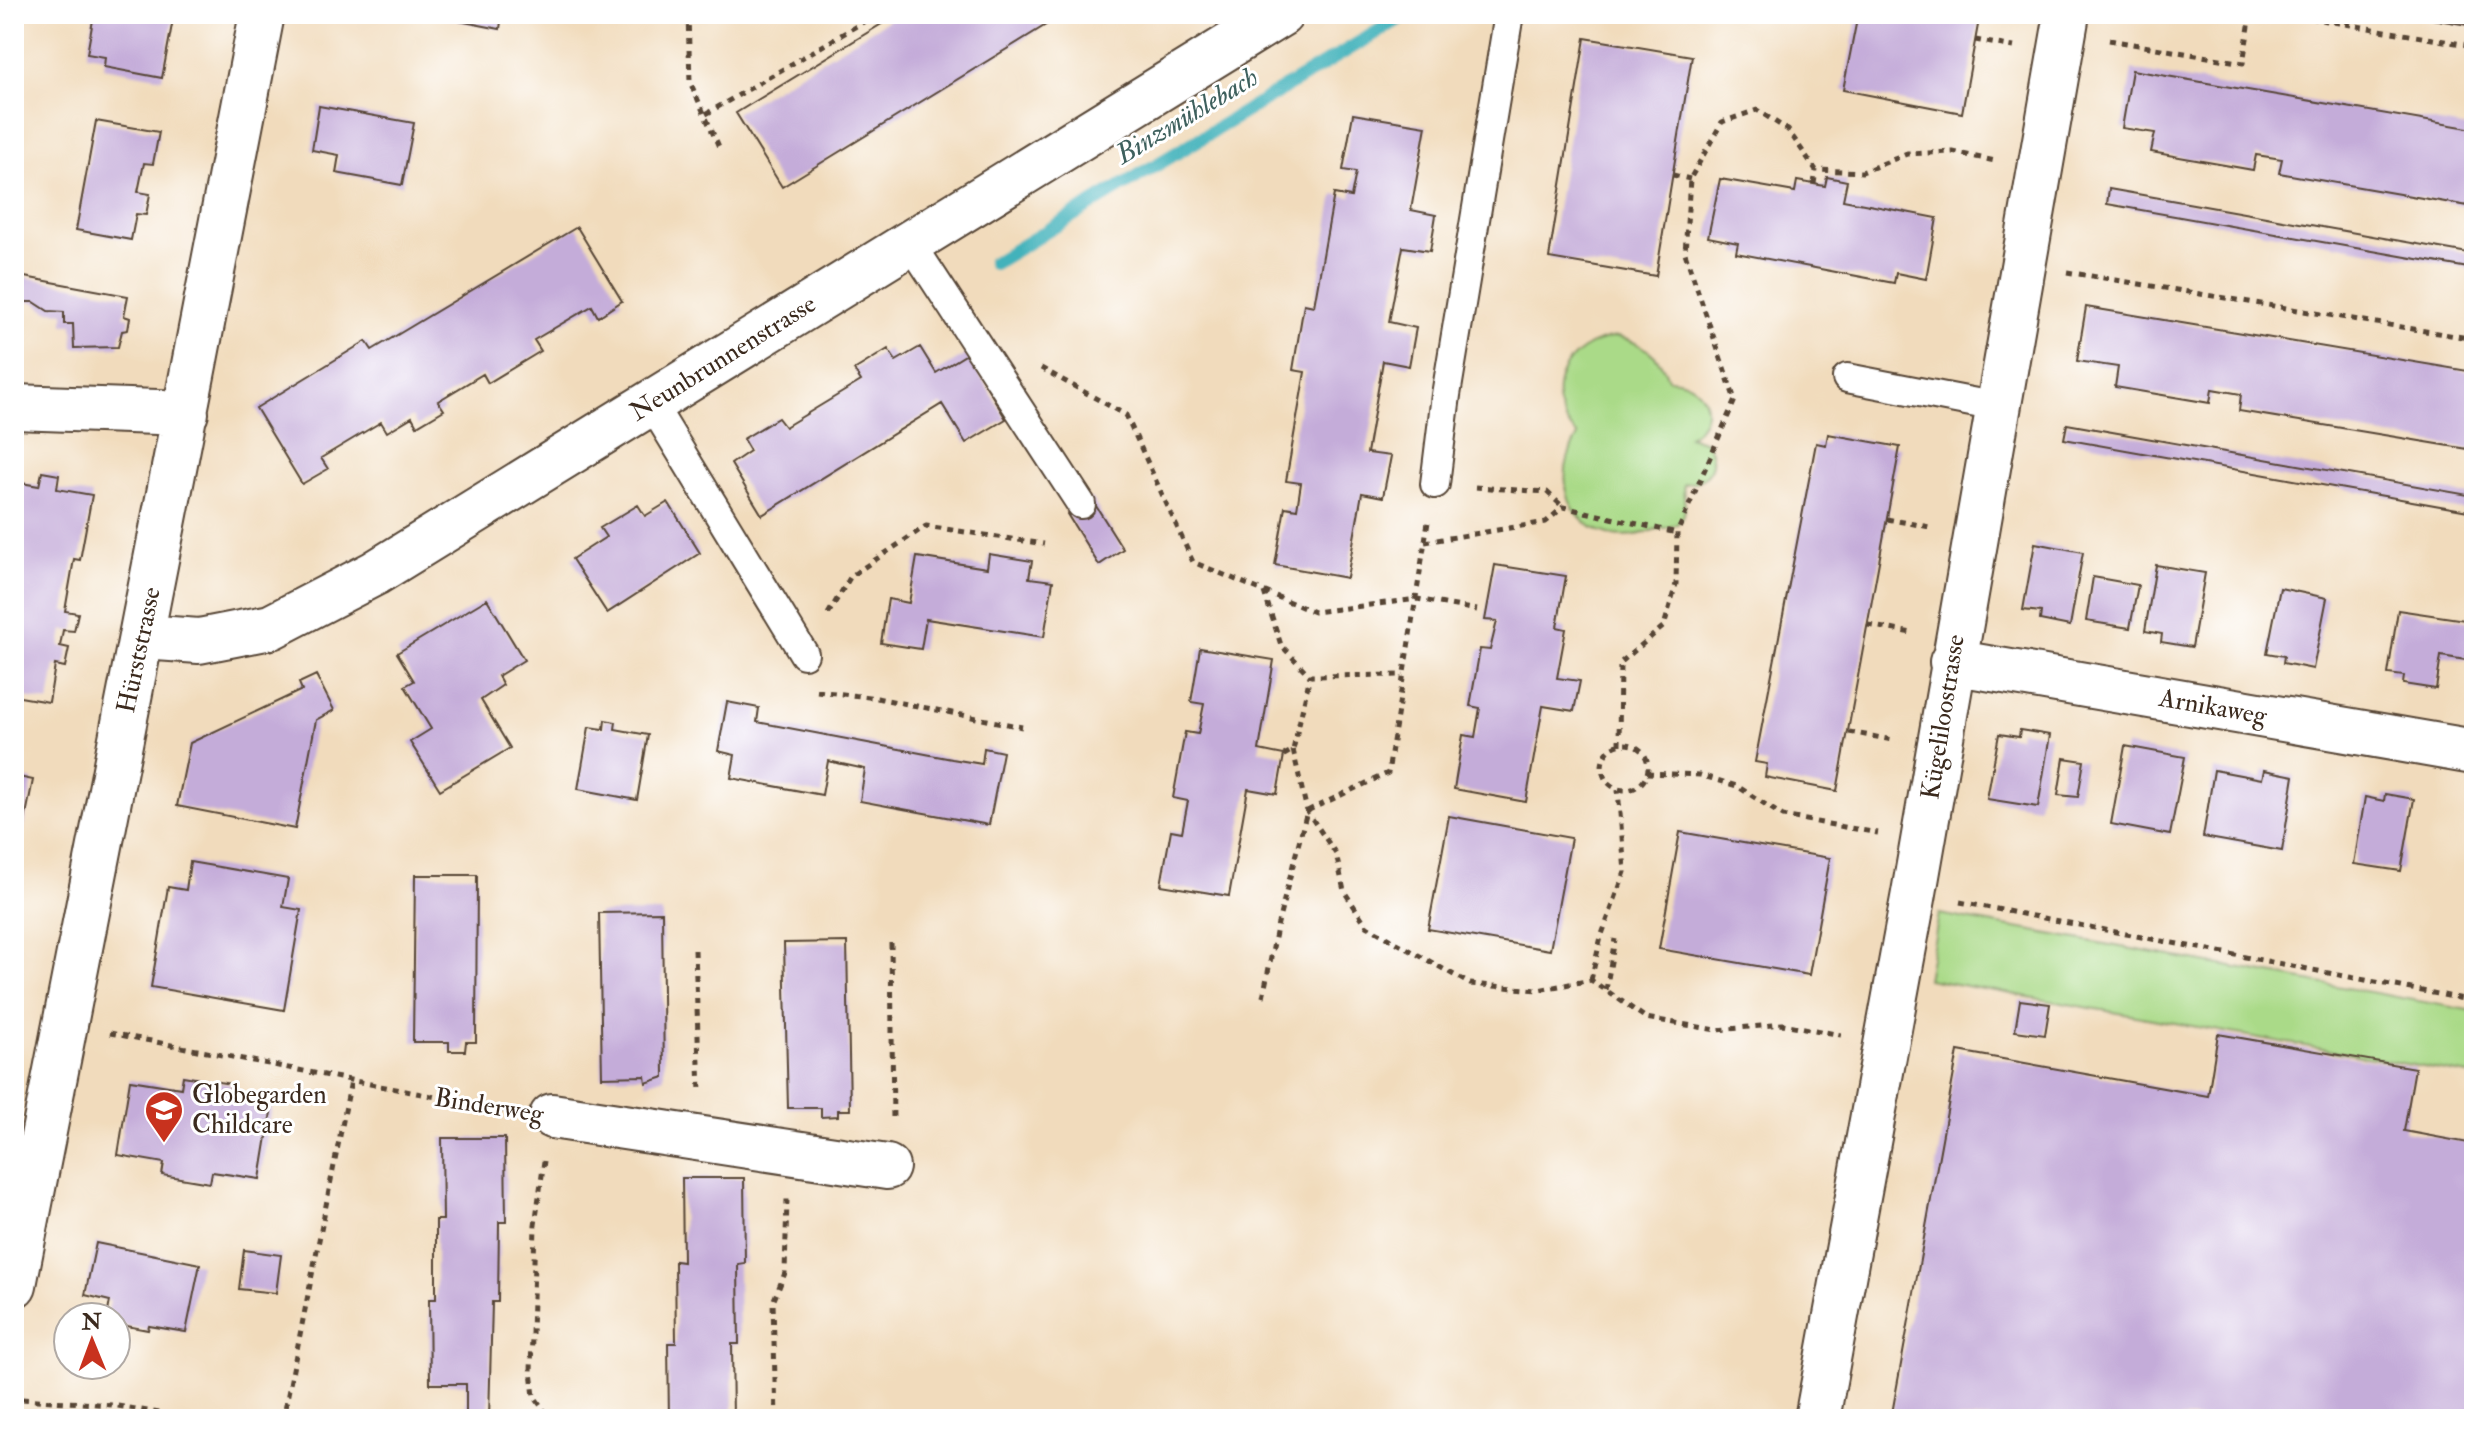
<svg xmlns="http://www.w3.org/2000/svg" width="2488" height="1433" font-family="'IM FELL Double Pica',serif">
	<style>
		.green { fill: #aada88; stroke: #728253; stroke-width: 2 }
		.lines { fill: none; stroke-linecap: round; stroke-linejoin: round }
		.stream { stroke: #42b2bb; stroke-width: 14 }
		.building { fill: #c4acd9 }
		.service-casing { stroke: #564536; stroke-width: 32 }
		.minor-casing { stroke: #564536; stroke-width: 48 }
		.path { stroke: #564536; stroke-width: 5; stroke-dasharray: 6 6; stroke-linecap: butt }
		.service { stroke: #fff; stroke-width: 28 }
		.minor { stroke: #fff; stroke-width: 44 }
		.labels { text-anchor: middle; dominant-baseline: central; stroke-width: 6; stroke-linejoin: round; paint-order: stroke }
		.street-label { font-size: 26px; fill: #3b2a1e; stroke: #fff }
		.poi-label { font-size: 26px; fill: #3b2a1e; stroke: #fff; text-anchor: start }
		.water-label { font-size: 28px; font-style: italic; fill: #3e605d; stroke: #fff }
	</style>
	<rect width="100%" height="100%" fill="#fff"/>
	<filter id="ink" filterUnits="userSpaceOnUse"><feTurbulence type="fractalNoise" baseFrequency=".0125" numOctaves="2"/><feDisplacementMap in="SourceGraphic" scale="16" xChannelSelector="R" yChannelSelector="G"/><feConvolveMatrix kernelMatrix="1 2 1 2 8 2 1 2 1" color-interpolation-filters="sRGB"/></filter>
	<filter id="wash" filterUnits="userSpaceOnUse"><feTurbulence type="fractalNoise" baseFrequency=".006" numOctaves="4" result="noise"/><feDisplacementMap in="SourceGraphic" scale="32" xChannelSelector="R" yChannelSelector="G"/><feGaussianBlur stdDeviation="1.8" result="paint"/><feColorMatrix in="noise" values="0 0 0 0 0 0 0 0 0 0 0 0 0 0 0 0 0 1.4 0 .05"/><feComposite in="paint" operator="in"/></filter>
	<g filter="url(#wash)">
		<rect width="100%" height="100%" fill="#f1dbbc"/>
		<path class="green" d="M1617,337c25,6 43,17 51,42 35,0 54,37 21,57l17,6c14,23 3,40 -22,42 -3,12 5,24 -2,35 -8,11 -18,7 -28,11 -66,25 -112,-35 -76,-94 -42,-42 -14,-92 39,-99z
			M1939,914l535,97v65l-547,-97z"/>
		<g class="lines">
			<path class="stream" d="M994,263l413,-249"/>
		</g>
		<g id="blocks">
			<path class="building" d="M94,14h80l-12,64 -58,-11 1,-10 -18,-3z
				M423,14h79l-2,15z
				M898,14h152l4,6 -272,167 -46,-74z
				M1858,14h122l-18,99 -119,-23z
				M2415,14h59v12l-60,-10z
				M1585,38l107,18 -36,220 -107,-18z
				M2132,70l342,59v78l-195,-34 3,-14 -26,-4 -3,15 -102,-18 4,-19 -33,-5z
				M319,106l95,17 -12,62 -66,-12 3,-18 -27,-5z
				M1353,114l73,12 -15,84 25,5 -6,36 -27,-4 -14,75 27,6 -7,38 -26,-5 -16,92 24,3 -8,41 -21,-4 -15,85 -72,-13 10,-58 12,2 4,-26 -15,-2 19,-109 -12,-2 11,-66 10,2 20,-112 17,3 5,-25 -13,-2z
				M96,121l63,11 -6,32 -9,-1 -6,29 12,2 -4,21 -10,-1 -5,26 -55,-10z
				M1827,177l20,4 -4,19 94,18 -11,61 -30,-6 -2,10 -158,-30 2,-10 -30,-6 12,-58 75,13 2,-11 28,5z
				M2109,189l365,65v15l-367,-65z
				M577,227l45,74 -24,16 -6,-11 -58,34 7,11 -53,32 -5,-9 -45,27 6,9 -27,16 -5,-9 -25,15 -6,-10 -60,36 7,11 -26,15 -46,-76 110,-67 6,9z
				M19,276l109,20 -4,20 6,2 -2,12 -6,1 -4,16 -44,1 -1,-24h-9v-12l-16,-1 -14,-9h-15z
				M2086,307l388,65v78l-235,-39 2,-17 -29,-5 -2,14 -95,-16 3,-20 -41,-6z
				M920,347l16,26 31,-19 39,65 -40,24 -24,-39 -180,111 -31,-51 19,-13 -7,-12 35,-21 7,9 76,-46 -7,-11 34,-21 8,12z
				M2067,424l407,72v16l-410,-73z
				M1828,434l72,13 -63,344 -72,-14 2,-13 -12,-2 61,-319 10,2z
				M42,472l17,3 -2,14 35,6 -12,65 -6,-1 -9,52 13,2 -4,18 -11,-1 -3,16 9,2 -4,19 -10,-2 -6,37 -35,-6v-190l7,-23 18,3z
				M1091,498l32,51 -24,16 -32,-51z
				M668,502l32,51 -93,60 -35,-54 34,-22 -6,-9 38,-23 7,11z
				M2035,543l48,9 -13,74 -30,-6 1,-8 -18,-2z
				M989,554l43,7 -3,17 24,3 -9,56 -118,-18 -5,30 -40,-6 7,-44 21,4 8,-46 70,11z
				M1495,565l71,11 -9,51 9,2 -9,49 23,3 -6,30 -31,-5 -17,96 -72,-13 9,-54 12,2 5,-29 -10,-2 10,-57 10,1 7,-29 -12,-1z
				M2156,565l49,8 -13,74 -31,-5 1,-8 -17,-3z
				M2093,577l45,8 -8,43 -44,-7z
				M2280,588l47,10 -14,71 -30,-6 1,-7 -17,-3z
				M487,599l37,61 -26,16 5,9 -22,15 29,48 -70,42 -30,-48 21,-13 -26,-43 9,-5 -17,-28z
				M2398,610l74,11 -6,39 -25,-4 -5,33 -33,-5 1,-8 -16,-2z
				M1200,648l74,12 -15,90 25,5 -7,39 -29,-5 -19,107 -68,-11 10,-55 11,2 6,-31 -15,-3 12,-66 13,2 6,-30 -13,-2z
				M316,675l18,35 -18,10 -21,109 -118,-23 13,-63 112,-53 -3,-7z
				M727,702l32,6 -2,14 195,37 30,5 2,-16 19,4 -14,73 -129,-24 5,-32 -37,-8 -6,34 -91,-17 4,-23 -17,-4z
				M605,720l11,2 -1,7 33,6 -11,65 -59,-11 11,-62 15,2z
				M2020,730l30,5 -12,72 -51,-8 12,-65 20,3z
				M2125,746l60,11 -15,78 -59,-11z
				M2064,758l20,3 -6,36 -20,-2z
				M2214,770l48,9 2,-9 30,6 -12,75 -79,-14z
				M14,776l19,4 -18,90 -1,-1z
				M2385,794l29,5 -13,72 -47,-7 11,-67 19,4z
				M1449,816l122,22 -21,112 -122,-21z
				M1680,832l150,26 -21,117 -150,-26z
				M190,862l98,17 -5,28 18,3 -17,100 -133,-23 17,-100 18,3z
				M415,875h62l-1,167h-10l-1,9h-16v-9h-36z
				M662,912l2,165 -18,6 -1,-7 -43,1 -3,-164z
				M847,942l3,168h-12v6l-17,1v-9h-33l-4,-165z
				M2020,1000l30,4 -5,31 -30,-4z
				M2218,1034l197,34 -11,63 70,13v275h-583l67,-368 250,45z
				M183,1076l48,8 -3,14 44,8 -12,73 -48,-7 -2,11 -48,-8 2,-12 -46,-8 12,-75 51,8z
				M442,1138h63l1,84h-7l-1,80h-6l-3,117h-23v-35h-36l-1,-85h7v-79h7z
				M682,1178h62l1,85 -7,1 1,80h-7l1,75h-64l-1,-76h8l-1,-82 8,1z
				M96,1243l104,21 -14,68 -37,-6 -1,4 -32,-6v-7h-9l3,-16 -25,-6z
				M244,1250l37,5 -5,38 -37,-4z"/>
		</g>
	</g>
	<g filter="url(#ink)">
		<use href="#blocks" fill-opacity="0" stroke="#564536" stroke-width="2"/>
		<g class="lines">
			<g class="service-casing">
				<path id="service" d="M910,242l171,262
					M1847,378l150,29
					M651,403l153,251
					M1435,484l11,-89 63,-381"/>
			</g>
			<g class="minor-casing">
				<path id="minor" d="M14,407l172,6
					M143,637l56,4 72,-14 104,-54 906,-559
					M1952,662l522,90
					M552,1116l335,51
					M14,1285c82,-424 167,-847 248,-1271
					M1817,1419l97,-526 153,-879"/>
			</g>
			<path class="path" d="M688,14l2,68 30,67
				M2286,14l188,32
				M1975,40l39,7
				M2109,40l134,23 8,-49
				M706,114l171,-100
				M1673,175l17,4
				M1814,184l2,-14
				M2067,272l407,67
				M1041,368l85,47 67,147 121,50 103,-13 60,11
				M1475,487l72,5 16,15
				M1887,519l43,8
				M1425,542l121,-20 17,-15 114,26
				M1264,592l17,53 29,31
				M828,614l23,-38 75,-50 118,18
				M1868,625l44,8
				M817,691l60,7 145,29
				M1849,732l44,8
				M1602 767a23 23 0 1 1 46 0a23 23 0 1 1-46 0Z
				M1619,745l1,-82 44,-37 12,-42 1,-51 58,-133 -50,-147 5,-74 32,-57 35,-12 31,20 28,40 46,2 45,-18 46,-2 42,9
				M1293,750l14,61 29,43 8,37 23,35 103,58 68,6 53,-10 55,38 71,12 66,-6 58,11
				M1284,755l9,-5 17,-74 94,-1
				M1647,773l53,2 37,11 46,30 95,17
				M1960,902l514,99
				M891,943l2,178
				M695,950l5,143
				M1591,980l10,-43 24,-65 -7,-82
				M1606,990l9,-51
				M1263,997l15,-74 29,-112 81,-38 40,-251
				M110,1033l398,78
				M544,1161l-9,64 -4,147 3,24 16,23
				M22,1399l90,6 83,14
				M283,1419l68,-338
				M776,1419l-3,-117 12,-29 2,-74"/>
			<use href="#service" class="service"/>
			<use href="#minor" class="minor"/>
		</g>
	</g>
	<defs>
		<g id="school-pin" transform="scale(2)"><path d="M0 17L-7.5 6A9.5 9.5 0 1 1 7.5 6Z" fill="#c8321e" stroke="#fff"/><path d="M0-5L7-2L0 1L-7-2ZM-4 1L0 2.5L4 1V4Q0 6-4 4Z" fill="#fff"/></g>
	</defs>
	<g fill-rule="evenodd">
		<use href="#school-pin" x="164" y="1110"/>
	</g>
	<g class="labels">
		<g class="street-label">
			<text transform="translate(723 358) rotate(-32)">Neunbrunnenstrasse</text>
			<text transform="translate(139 650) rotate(-78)">Hürststrasse</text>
			<text transform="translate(2213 707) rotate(10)">Arnikaweg</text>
			<text transform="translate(1943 717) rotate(-81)">Kügeliloostrasse</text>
			<text transform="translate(489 1106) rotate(9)">Binderweg</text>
		</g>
		<g class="poi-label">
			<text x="192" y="1095">Globegarden<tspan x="192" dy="30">Childcare</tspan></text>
		</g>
		<g class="water-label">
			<text transform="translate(1187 116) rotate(-31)">Binzmühlebach</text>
		</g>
	</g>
	<rect width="2488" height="1433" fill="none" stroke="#fff" stroke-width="48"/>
	<g transform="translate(92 1341) rotate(359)"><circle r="38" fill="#ffffff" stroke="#b1aaa5" stroke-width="2"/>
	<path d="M0-6L14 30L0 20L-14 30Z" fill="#c8321e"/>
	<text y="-12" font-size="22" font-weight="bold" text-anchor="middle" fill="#3b2a1e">N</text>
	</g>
</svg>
